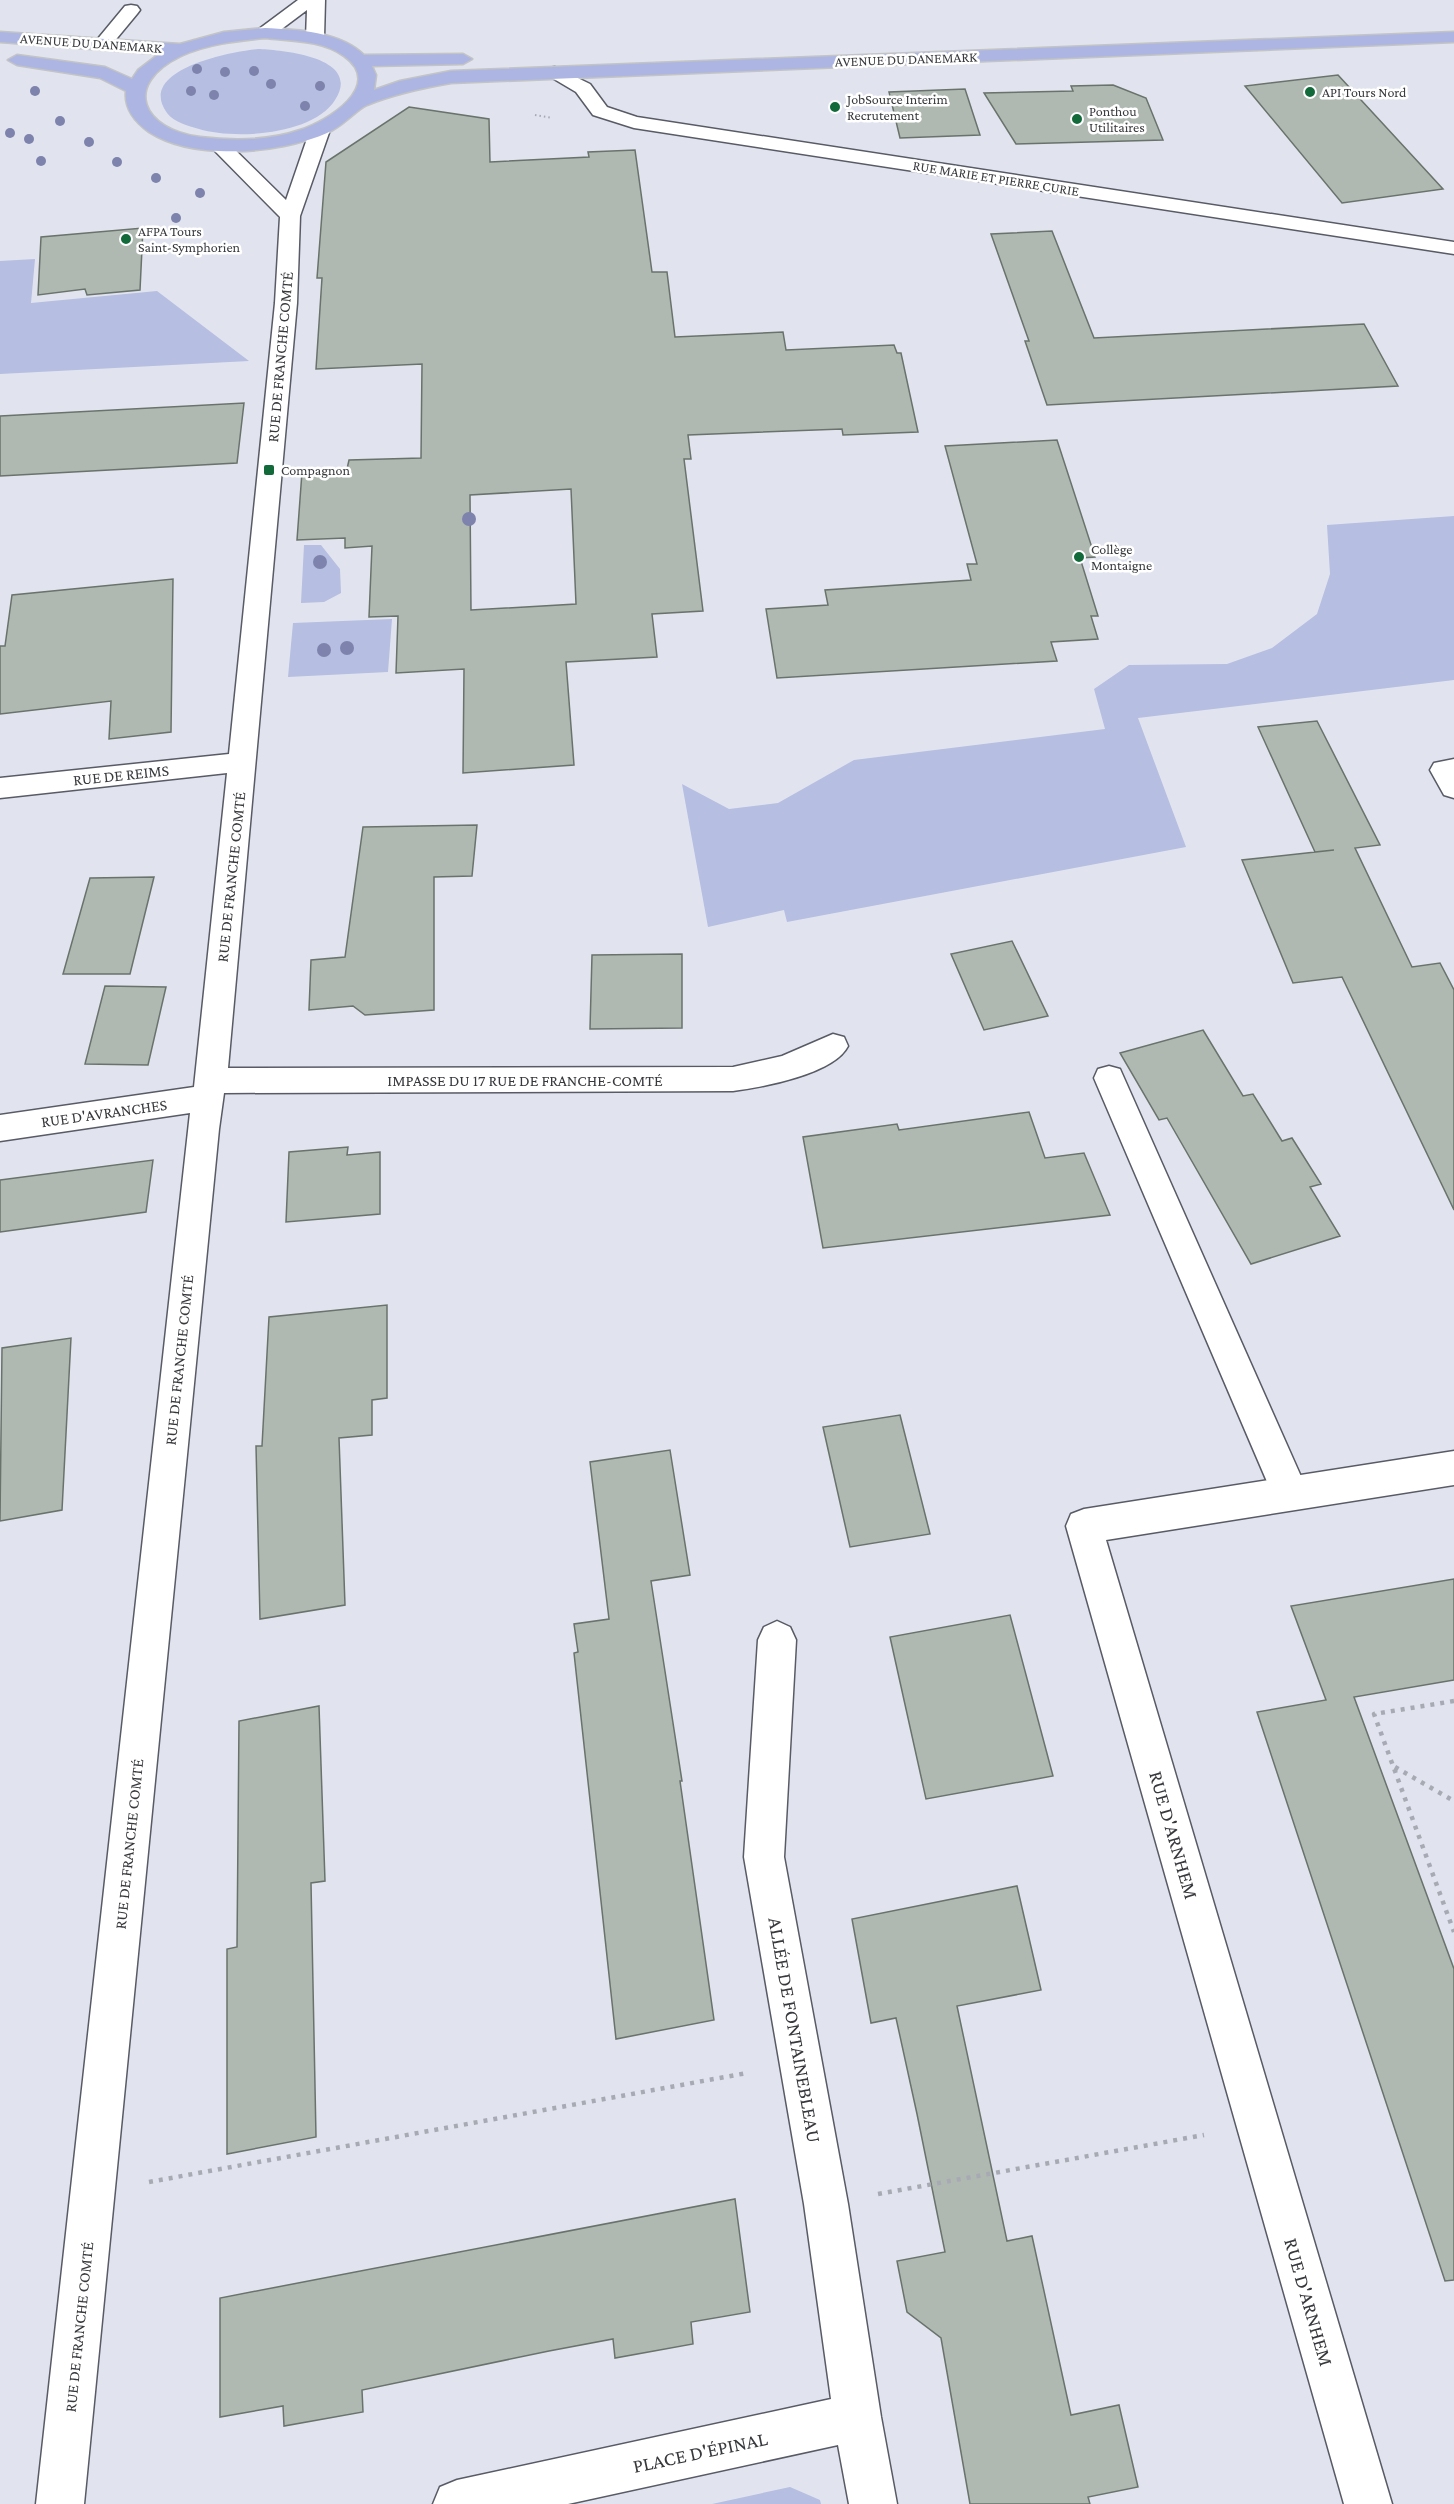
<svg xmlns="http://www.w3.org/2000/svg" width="1454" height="2504" font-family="'Crimson Pro',serif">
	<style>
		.green { fill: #b6bee1 }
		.building { fill: #afb9b2; stroke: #69736c; stroke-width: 1.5; fill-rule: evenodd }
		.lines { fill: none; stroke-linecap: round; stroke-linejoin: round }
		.service-casing { stroke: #585b65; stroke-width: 3 }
		.minor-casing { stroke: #585b65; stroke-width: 3 }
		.primary-casing { stroke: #c3c4c5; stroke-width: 3 }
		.path-far1 { stroke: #a8aab3; stroke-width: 2; stroke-dasharray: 1.5 3; stroke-linecap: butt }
		.path { stroke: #a8aab3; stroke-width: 4.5; stroke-dasharray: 4 6; stroke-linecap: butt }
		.service { fill: #fff; fill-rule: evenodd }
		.minor { fill: #fff; fill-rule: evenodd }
		.primary { fill: #adb5e2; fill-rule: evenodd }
		.tree { fill: #7d83ac }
		.poi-dot { fill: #12693a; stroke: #fff; stroke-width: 2 }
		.labels { text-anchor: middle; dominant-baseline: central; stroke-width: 5; stroke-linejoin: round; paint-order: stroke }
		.far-street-label { font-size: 14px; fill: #38393d; stroke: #fff }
		.far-poi-label { font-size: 14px; fill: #38393d; stroke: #fff; text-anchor: start }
		.street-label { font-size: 16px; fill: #38393d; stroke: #fff }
		.near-street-label { font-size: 20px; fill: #38393d; stroke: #fff }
	</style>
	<rect width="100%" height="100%" fill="#e1e4ef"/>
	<path class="green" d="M258,49c24,1 105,8 77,51 -22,35 -100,40 -136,29 -11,-3 -25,-7 -32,-16 -32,-44 67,-62 91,-64z
		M35,259l-4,44 126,-12 92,70 -249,13v-113z
		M1454,516v164l-316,38 48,129 -399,75 -3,-12 -76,17 -26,-143 47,25 49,-6 76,-43 251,-31 -11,-40 35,-24 98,-1 45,-16 45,-34 13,-40 -3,-49z
		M304,545h17l19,24 1,24 -17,9 -23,1z
		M392,619l-4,53 -100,5 5,-54z
		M790,2487l30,13 1,4h-109z"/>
	<path class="building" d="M1338,75l105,114 -101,14 -97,-117z
		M1113,85l33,13 17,42 -147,4 -32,-51 89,-2 -2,-5z
		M965,89l15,46 -80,3 -11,-46z
		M409,107l80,12 1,43 99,-5 -1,-5 47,-2 17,122h15l8,65 108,-5 3,18 108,-5 3,8h4l17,79 -75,3 -1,-6 -154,6 3,24h-7l19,152 -51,3 5,43 -91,5 8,103 -111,8 1,-104 -68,4 2,-57 -29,1 3,-71 -27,2v-10l-48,2 5,-68 45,-3 2,-9 72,-2 1,-94 -106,5 6,-91h-5l9,-116zM571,489l5,115 -105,6 -1,-115z
		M143,228l-3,62 -53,5 -2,-6 -47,6 3,-58z
		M1052,231l42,107 270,-14 34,62 -351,19 -22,-64h4l-38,-107z
		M244,403l-7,60 -237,13v-60z
		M1057,440l38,117 -15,1 18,58h-7l7,23 -47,3 6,19 -280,17 -11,-69 62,-4 -3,-15 146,-10 -4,-16h10l-32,-118z
		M173,579l-2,153 -62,7 2,-38 -111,13v-68h5l7,-51z
		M1317,721l63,124 -25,3 57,119 28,-4 14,27v220l-112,-233 -49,6 -51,-123 92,-10 -19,2 -57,-125z
		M477,825l-5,51 -38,1v133l-69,5 -12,-9 -44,4 2,-50 34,-3 18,-130z
		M154,877l-24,97h-67l27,-96z
		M1012,941l36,75 -64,14 -33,-76z
		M682,954v74l-92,1 2,-74z
		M105,986l61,1 -18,78 -63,-1z
		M1203,1030l40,66 10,-2 29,47 10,-3 29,46 -11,3 30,49 -89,28 -84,-146 -8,2 -39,-67z
		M1029,1112l16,46 39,-5 26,62 -287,33 -20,-111 94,-13 2,6z
		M348,1147l-1,8 33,-3v62l-94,8 3,-70z
		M153,1160l-7,52 -146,20v-52z
		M387,1305v93l-15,2v35l-33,3 6,167 -85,14 -4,-173h6l7,-129z
		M71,1338l-9,172 -62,11 2,-173z
		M900,1415l30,119 -80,13 -27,-120z
		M670,1450l20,125 -39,6 31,200h-2l34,239 -98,19 -42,-386 4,-1 -4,-28 35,-5 -19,-157z
		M1454,1579v101l-100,17 100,272v311l-9,1 -188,-569 69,-12 -35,-94z
		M1010,1615l43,161 -127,23 -36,-162z
		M319,1706l6,175 -14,2 5,254 -89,17v-205l10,-2 2,-226z
		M1017,1886l24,104 -84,16 50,235 25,-5 39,179 48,-10 19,82 -50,10 2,7h-120l-29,-166 -34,-26 -10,-51 48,-9 -28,-138 -21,-96 -25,5 -19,-104z
		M735,2199l15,113 -59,10 2,22 -78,14 -2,-19 -64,12 -187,39 1,22 -79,14 -1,-20 -63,11v-119z"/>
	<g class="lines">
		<g class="service-casing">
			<path id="service" d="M131,5l6,1 3,4 -3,4 -29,35h-12l-3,-4 3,-4 29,-35z
				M1109,1066l11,3 4,9 179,403 5,12 -5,12 -13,5 -13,-5 -183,-427 4,-9z"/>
		</g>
		<g class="minor-casing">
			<path id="minor" d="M298,0h27l-1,38 -3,4 -6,1 -9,-5 1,-28 -36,27h-12l-3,-4 3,-4z
				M555,67l35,17 17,23 30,10 817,125v12l-820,-126 -41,-13 -17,-23 -27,-16 -3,-4 3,-4z
				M320,124l10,6 -30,86 -3,87 -69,765 505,-1 49,-11 51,-22 11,3 4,9c-14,28 -85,41 -115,45l-509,2 -5,36 -135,1375h-48l154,-1391 -190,28v-26l194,-28 33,-314 -227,25v-20l229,-24 46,-451 5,-86 -70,-71 10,-6 7,2 59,58 24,-70z
				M1454,759v39l-10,-3 -14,-25 4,-7z
				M1454,1451v34l-348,55 286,964h-48l-278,-978 5,-12 13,-5z
				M777,1621l13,6 6,13 -12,217 64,347 33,213 16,87h-48l-11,-59 -270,59h-135l7,-17 17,-7 374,-81 -27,-195 -60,-347 14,-217 6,-13z"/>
		</g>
		<g class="primary-casing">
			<path id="primary" d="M265,28c33,2 74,3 99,27l99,-1 9,5 -9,5 -91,2 4,9 -2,15 26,-9 51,-10 1003,-39v10l-1003,41c-29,5 -57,11 -84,22 -11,5 -24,21 -40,28 -48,21 -133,28 -178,-1 -14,-10 -25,-23 -23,-41l-26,-13 -83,-13 -9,-5 9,-5 88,12 27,12 6,-9 21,-16 -159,-12v-10l180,12 44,-12zM265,38c26,3 57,2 79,18 42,30 -18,66 -44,74 -32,11 -67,11 -100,7 -57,-7 -79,-52 -19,-81 26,-12 55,-15 84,-18z"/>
		</g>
		<path class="path-far1" d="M535,115l17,3"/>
		<path class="path" d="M1454,1701l-80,13 80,218
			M1395,1767l59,34
			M149,2182l598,-109
			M878,2194l326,-59"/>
		<use href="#service" class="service"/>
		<use href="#minor" class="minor"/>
		<use href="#primary" class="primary"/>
	</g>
	<g class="tree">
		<circle cx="197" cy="69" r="5"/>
		<circle cx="254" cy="71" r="5"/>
		<circle cx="225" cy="72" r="5"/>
		<circle cx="271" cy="84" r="5"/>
		<circle cx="320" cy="86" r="5"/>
		<circle cx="35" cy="91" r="5"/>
		<circle cx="191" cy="91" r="5"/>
		<circle cx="214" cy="95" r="5"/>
		<circle cx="305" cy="106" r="5"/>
		<circle cx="60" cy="121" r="5"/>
		<circle cx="10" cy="133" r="5"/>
		<circle cx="29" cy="139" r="5"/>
		<circle cx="89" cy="142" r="5"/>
		<circle cx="41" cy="161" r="5"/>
		<circle cx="117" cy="162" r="5"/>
		<circle cx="156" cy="178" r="5"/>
		<circle cx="200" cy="193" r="5"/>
		<circle cx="176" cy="218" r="5"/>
		<circle cx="469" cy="519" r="7"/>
		<circle cx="320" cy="562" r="7"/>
		<circle cx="347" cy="648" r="7"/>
		<circle cx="324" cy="650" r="7"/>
	</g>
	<g class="poi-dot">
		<circle cx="1310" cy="92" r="6"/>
		<circle cx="835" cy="107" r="6"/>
		<circle cx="1077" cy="119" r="6"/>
		<circle cx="126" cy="239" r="6"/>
		<rect x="263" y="464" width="12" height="12" rx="3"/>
		<circle cx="1079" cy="557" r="6"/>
	</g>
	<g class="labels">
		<g class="far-street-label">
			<text transform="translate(91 43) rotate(4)">AVENUE DU DANEMARK</text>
			<text transform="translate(906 59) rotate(-2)">AVENUE DU DANEMARK</text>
			<text transform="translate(996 178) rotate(9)">RUE MARIE ET PIERRE CURIE</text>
		</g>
		<g class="far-poi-label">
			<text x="1322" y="92">API Tours Nord</text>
			<text x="847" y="99">JobSource Interim<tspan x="847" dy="16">Recrutement</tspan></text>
			<text x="1089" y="111">Ponthou<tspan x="1089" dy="16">Utilitaires</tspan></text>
			<text x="138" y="231">AFPA Tours<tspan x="138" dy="16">Saint-Symphorien</tspan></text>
			<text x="281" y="470">Compagnon</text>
			<text x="1091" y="549">Collège<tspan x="1091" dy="16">Montaigne</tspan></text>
		</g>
		<g class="street-label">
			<text transform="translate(280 357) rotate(-85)">RUE DE FRANCHE COMTÉ</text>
			<text transform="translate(121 775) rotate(-6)">RUE DE REIMS</text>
			<text transform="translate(231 877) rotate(-84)">RUE DE FRANCHE COMTÉ</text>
			<text x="525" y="1080">IMPASSE DU 17 RUE DE FRANCHE-COMTÉ</text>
			<text transform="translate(104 1113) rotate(-8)">RUE D'AVRANCHES</text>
			<text transform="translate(179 1360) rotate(-84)">RUE DE FRANCHE COMTÉ</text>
			<text transform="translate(129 1844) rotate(-84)">RUE DE FRANCHE COMTÉ</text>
			<text transform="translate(79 2327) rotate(-84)">RUE DE FRANCHE COMTÉ</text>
		</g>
		<g class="near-street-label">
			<text transform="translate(1174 1835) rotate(74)">RUE D'ARNHEM</text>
			<text transform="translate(795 2030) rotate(80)">ALLÉE DE FONTAINEBLEAU</text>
			<text transform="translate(1309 2302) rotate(74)">RUE D'ARNHEM</text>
			<text transform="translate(700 2452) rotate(-12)">PLACE D'ÉPINAL</text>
		</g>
	</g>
</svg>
